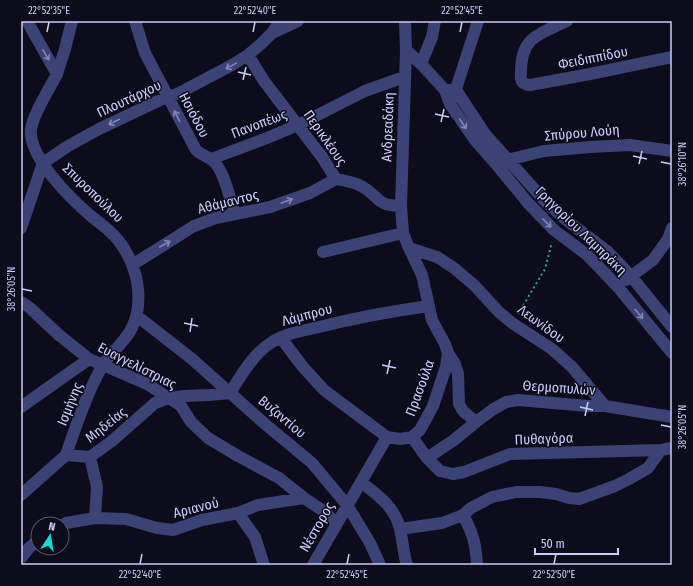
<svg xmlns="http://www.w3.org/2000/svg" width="693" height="586" font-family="'Fira Sans Condensed',sans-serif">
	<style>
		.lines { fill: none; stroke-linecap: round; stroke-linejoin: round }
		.path { stroke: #36a28a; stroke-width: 2; stroke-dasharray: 2 3; stroke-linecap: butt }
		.minor { stroke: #3b4275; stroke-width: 12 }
		.oneway { stroke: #8287b8 }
		.ticks { fill: none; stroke: #caccfa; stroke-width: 1.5 }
		.labels { text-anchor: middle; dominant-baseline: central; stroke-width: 3; stroke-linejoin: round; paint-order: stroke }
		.street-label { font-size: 14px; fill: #caccfa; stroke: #0c0c1a }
		.neatline { fill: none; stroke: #caccfa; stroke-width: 1.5 }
		.ticks-label { font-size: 10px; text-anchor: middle; fill: #caccfa }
	</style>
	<rect width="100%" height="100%" fill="#0c0c1a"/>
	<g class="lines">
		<path class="path" d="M518,314l27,-45 7,-27"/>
		<path class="minor" d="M27,21l30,53c-7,14 -24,40 -26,55 -3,28 40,70 60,87 10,8 19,14 27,24 10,12 19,33 20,49 2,21 -2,38 -16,53 -6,8 -14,15 -19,23 -16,27 -27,61 -37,90
			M135,21l10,32 51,97c5,5 11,6 16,10 12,9 18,40 23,54
			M405,21l1,29 -5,156 2,27 6,15 28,9 17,11 20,17 25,27 13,11 40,26 20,18 33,39 67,11
			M567,21c-28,14 -46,15 -46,51 -1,8 0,12 9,13l60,-11 82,-17
			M272,33l26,-12
			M406,50l15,14 24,26 5,14 25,36 21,24 32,39 26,27 32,24 12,12 19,20 55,67
			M248,55l16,26 58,76 14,22c9,2 19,3 27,8 18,11 12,18 38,19
			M421,64l11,-27 3,-16
			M57,74l8,-25 7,-28
			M445,90h11l29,44 60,67 20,18 42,32 24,25 41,51
			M453,98l25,-77
			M211,159l56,-21 31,-13 67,-34 39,-14
			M503,161l41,-10 46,-4 40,-2 42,6
			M21,228l22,-65 25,-17 31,-17 59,-28 21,-8 53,-28 16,-10 13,-11 11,-11 8,-12
			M323,252l80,-19
			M132,265l62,-39 22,-8 54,-11 40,-14 26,-14
			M626,280l27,-20 15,-21 4,-11
			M21,302l8,5 30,28 30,24 58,25 22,14 12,8 10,16 17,16 30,18 41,22 25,20 21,14 11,11
			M137,316l55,43 73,65 47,39 35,42 23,38 10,22
			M281,338l22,29 21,23 63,47
			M448,353l7,11 3,10 1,30 4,7 13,11 16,-12 14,-8 12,-2 70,6h17
			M21,407l68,-48
			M412,437l15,21 13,13 13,3 11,-2 46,-18 151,-4 11,-2
			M427,458l27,-18 22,-18
			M361,482c17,13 34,25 39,47 3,12 3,24 7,36
			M21,495l45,-40 24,2 22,-16 43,-38 14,-5 15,-2 25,-1 21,-2c12,-19 23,-39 42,-51 14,-9 31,-11 47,-15 36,-9 73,-16 110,-21
			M238,513l17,24 9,28
			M463,515c10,18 13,30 14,50
			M95,518l31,1 31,9 16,2 29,-10 36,-7 20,-8 46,-7
			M62,525l4,-2 29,-5 2,-31 -7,-30
			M400,529l42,-6 21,-8 8,-7 21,-11 24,-5h24l16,2 13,4 10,1 36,-13 14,-7 19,-11 13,-18
			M21,558l7,-9 10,-9
			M313,565l74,-128 13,2 12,-2 8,-7 13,-24 13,-39 2,-14 -3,-9 -13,-24 -10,-45 -13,-27"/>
	</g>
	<defs><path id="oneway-shaft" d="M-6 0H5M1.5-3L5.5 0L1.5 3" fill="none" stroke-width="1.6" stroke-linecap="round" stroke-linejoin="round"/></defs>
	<g class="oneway">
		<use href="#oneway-shaft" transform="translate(46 55) rotate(60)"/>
		<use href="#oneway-shaft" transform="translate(231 66) rotate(151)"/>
		<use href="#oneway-shaft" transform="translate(177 116) rotate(-117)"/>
		<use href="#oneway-shaft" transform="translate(114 122) rotate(153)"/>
		<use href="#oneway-shaft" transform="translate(463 124) rotate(56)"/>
		<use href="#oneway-shaft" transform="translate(287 201) rotate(-20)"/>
		<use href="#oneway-shaft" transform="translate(547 223) rotate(45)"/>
		<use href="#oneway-shaft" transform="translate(165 244) rotate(-30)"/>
		<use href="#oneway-shaft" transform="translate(639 314) rotate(50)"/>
	</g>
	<path class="ticks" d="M47,32l2,-10M253,32l2,-10M460,32l2,-10M238,72l13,3M243,80l3,-13M435,114l14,3M441,122l3,-13M633,156l14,3M661,162l10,2M639,164l3,-13M22,289l10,2M184,323l14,3M190,332l2,-14M382,365l14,3M387,374l3,-14M580,407l13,3M585,416l3,-14M661,425l10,2M140,564l2,-10M347,564l2,-10M554,564l2,-10"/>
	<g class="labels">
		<g class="street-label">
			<text transform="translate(593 58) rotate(-11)">Φειδιππίδου</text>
			<text transform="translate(129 99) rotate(-25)">Πλουτάρχου</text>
			<text transform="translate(194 115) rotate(62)">Ησιόδου</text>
			<text transform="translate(259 124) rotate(-21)">Πανοπέως</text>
			<text transform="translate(388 127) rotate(-88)">Ανδρεαδάκη</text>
			<text transform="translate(582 133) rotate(-5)">Σπύρου Λούη</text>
			<text transform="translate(325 138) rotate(55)">Περικλέους</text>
			<text transform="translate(93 193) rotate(44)">Σπυροπούλου</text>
			<text transform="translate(228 202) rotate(-14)">Αθάμαντος</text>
			<text transform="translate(581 231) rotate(44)">Γρηγορίου Λαμπράκη</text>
			<text transform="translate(307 315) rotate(-15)">Λάμπρου</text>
			<text transform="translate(541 324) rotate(36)">Λεωνίδου</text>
			<text transform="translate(137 366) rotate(27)">Ευαγγελίστριας</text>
			<text transform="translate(420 388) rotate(-70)">Πρασούλα</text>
			<text transform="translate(559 388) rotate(4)">Θερμοπυλών</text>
			<text transform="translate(70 404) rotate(-68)">Ισμήνης</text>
			<text transform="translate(282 417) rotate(40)">Βυζαντίου</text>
			<text transform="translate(106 425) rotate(-38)">Μηδείας</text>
			<text transform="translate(544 439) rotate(-2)">Πυθαγόρα</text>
			<text transform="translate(196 508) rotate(-14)">Αριανού</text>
			<text transform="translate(317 527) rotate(-60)">Νέστορος</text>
		</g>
	</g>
	<rect width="693" height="586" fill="none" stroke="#0c0c1a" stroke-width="44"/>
	<g transform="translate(50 536) rotate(12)"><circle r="19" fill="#0c0c1a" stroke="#585974"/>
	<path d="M0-3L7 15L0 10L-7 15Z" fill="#13ddd1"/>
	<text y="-6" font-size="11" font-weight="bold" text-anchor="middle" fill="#caccfa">N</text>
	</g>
	<path d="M535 548v6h83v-6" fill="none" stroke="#caccfa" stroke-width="2"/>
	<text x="541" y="548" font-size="12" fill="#caccfa" stroke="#0c0c1a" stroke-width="3" paint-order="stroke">50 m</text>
	<rect x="22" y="22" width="649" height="542" class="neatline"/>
	<g class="ticks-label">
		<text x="49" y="14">22°52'35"E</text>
		<text x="255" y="14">22°52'40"E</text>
		<text x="462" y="14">22°52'45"E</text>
		<text transform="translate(682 164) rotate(-90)" y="4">38°26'10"N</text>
		<text transform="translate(11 289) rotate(-90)" y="4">38°26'05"N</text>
		<text transform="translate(682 427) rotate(-90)" y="4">38°26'05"N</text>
		<text x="140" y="578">22°52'40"E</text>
		<text x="347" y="578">22°52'45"E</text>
		<text x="554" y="578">22°52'50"E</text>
	</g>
</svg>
